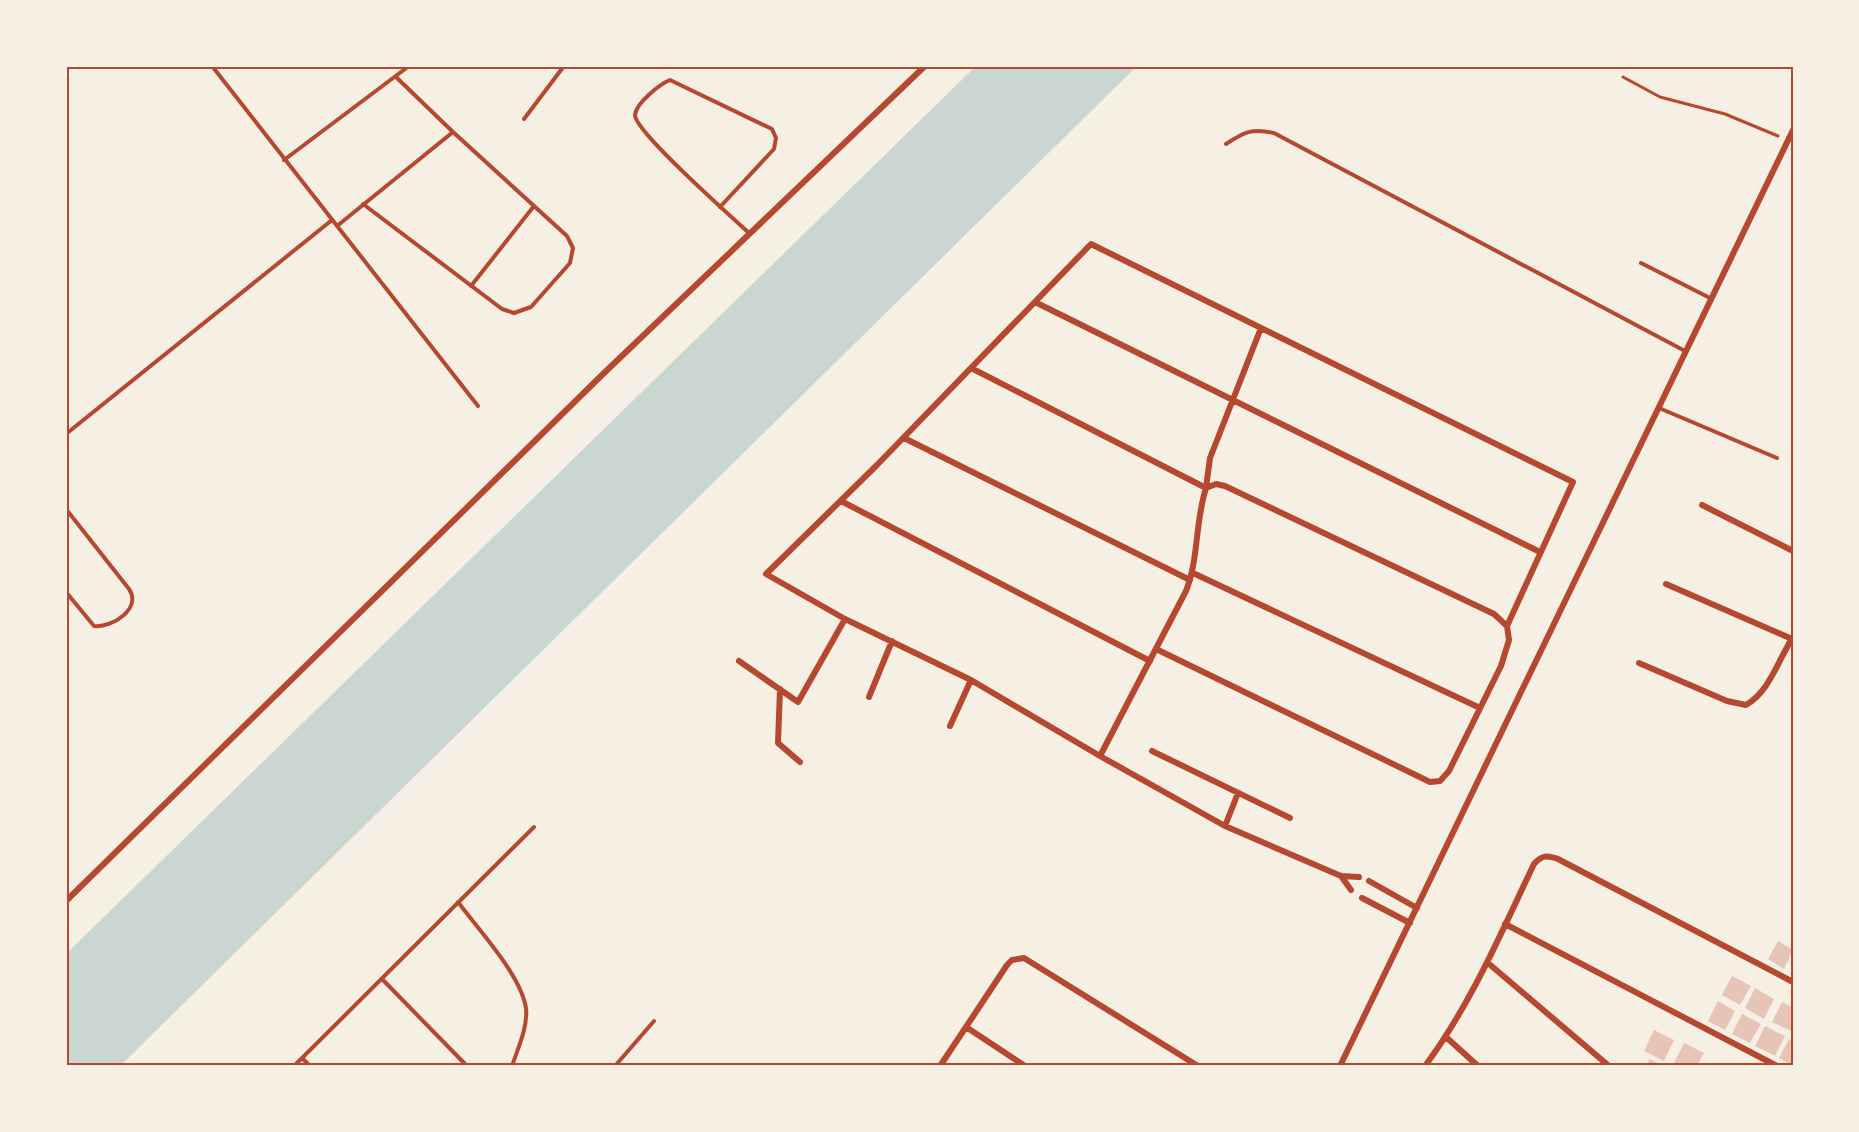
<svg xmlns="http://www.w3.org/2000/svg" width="1859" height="1132" font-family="Literata,serif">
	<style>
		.water { fill: #c9d6d2 }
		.building { fill: #e6c5b7 }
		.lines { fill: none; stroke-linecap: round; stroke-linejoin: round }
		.path { stroke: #b5482f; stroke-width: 3 }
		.service { stroke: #b5482f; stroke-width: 4 }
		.minor { stroke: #b5482f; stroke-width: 6 }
		.neatline { fill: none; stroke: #b5482f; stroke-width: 2 }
	</style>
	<rect width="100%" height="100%" fill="#f6efe4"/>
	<path class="water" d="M976,66h161l-1017,1000h-54v-112z"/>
	<path class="building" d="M1778,941l15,9 -9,19 -16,-10z
		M1732,976l19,10 -11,19 -18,-10z
		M1755,988l19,11 -10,20 -19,-11z
		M1718,1001l17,10 -10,19 -17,-9z
		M1782,1002l11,6 -2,23 -19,-9z
		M1742,1014l19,10 -11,19 -18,-9z
		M1765,1026l20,10 -10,20 -20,-10z
		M1654,1030l20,10 -10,21 -20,-10z
		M1789,1039l4,2v25l-14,-8z
		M1684,1043l20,10 -7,13 -24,-1z
		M1650,1059l13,7h-17z"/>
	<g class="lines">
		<path class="path" d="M1623,77l37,20 65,17 53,22"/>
		<path class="service" d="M212,66l266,340
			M396,77l57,55
			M524,119l40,-53
			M1226,144c18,-12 26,-16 48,-11l411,218
			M284,160l125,-94
			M720,207l54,-58 2,-11 -4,-9 -102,-49c-10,4 -34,23 -35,35 0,17 98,103 115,119
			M337,226l116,-94 114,104 6,12 -3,15 -39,44 -17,6 -12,-4 -139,-105
			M1641,263l71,36
			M471,286l63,-80
			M1659,408l118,50
			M66,434l266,-214
			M66,509l63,80c13,19 -16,39 -35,37l-28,-34
			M458,902c20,27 63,73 68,106 2,19 -8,40 -14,58
			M382,979l85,87
			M302,1058l8,8
			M294,1066l240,-239
			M615,1066l39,-45"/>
		<path class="minor" d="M1035,302l505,250
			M971,368l235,120 4,-30 51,-130
			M904,438l286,142
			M841,501l309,160
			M1702,505l91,46
			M1193,573l287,135
			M1666,584l126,55
			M845,619l-79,-45 111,-109 214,-221 482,238 -66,144 2,14 -8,26 -52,105 -9,10 -10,1 -274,-133
			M739,661l59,41 47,-83 126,61 129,76
			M1639,663l88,38 19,4c24,-14 32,-45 47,-68
			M780,689l-2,54 22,19
			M869,697l23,-56
			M950,726l21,-46
			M1152,751l138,67
			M1225,826l13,-33
			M1341,876l10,14
			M1359,877l-18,-1 -116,-50 -125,-70 86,-165c13,-33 9,-69 20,-103l10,-4 9,2 269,128 13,12
			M1369,881l48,27
			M1362,898l48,25
			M66,901l537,-527 322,-308
			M1505,924l272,142
			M1488,963l121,103
			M966,1027l41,-62 5,-5 12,-2 174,108
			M1446,1037l32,29
			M940,1066l26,-39 59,39
			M1340,1066l453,-936
			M1425,1066c46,-62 76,-133 109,-202 8,-9 13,-9 24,-5l235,123"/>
	</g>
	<rect width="1859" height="1132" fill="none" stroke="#f6efe4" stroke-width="135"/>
	<rect x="68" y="68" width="1724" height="996" class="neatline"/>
</svg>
